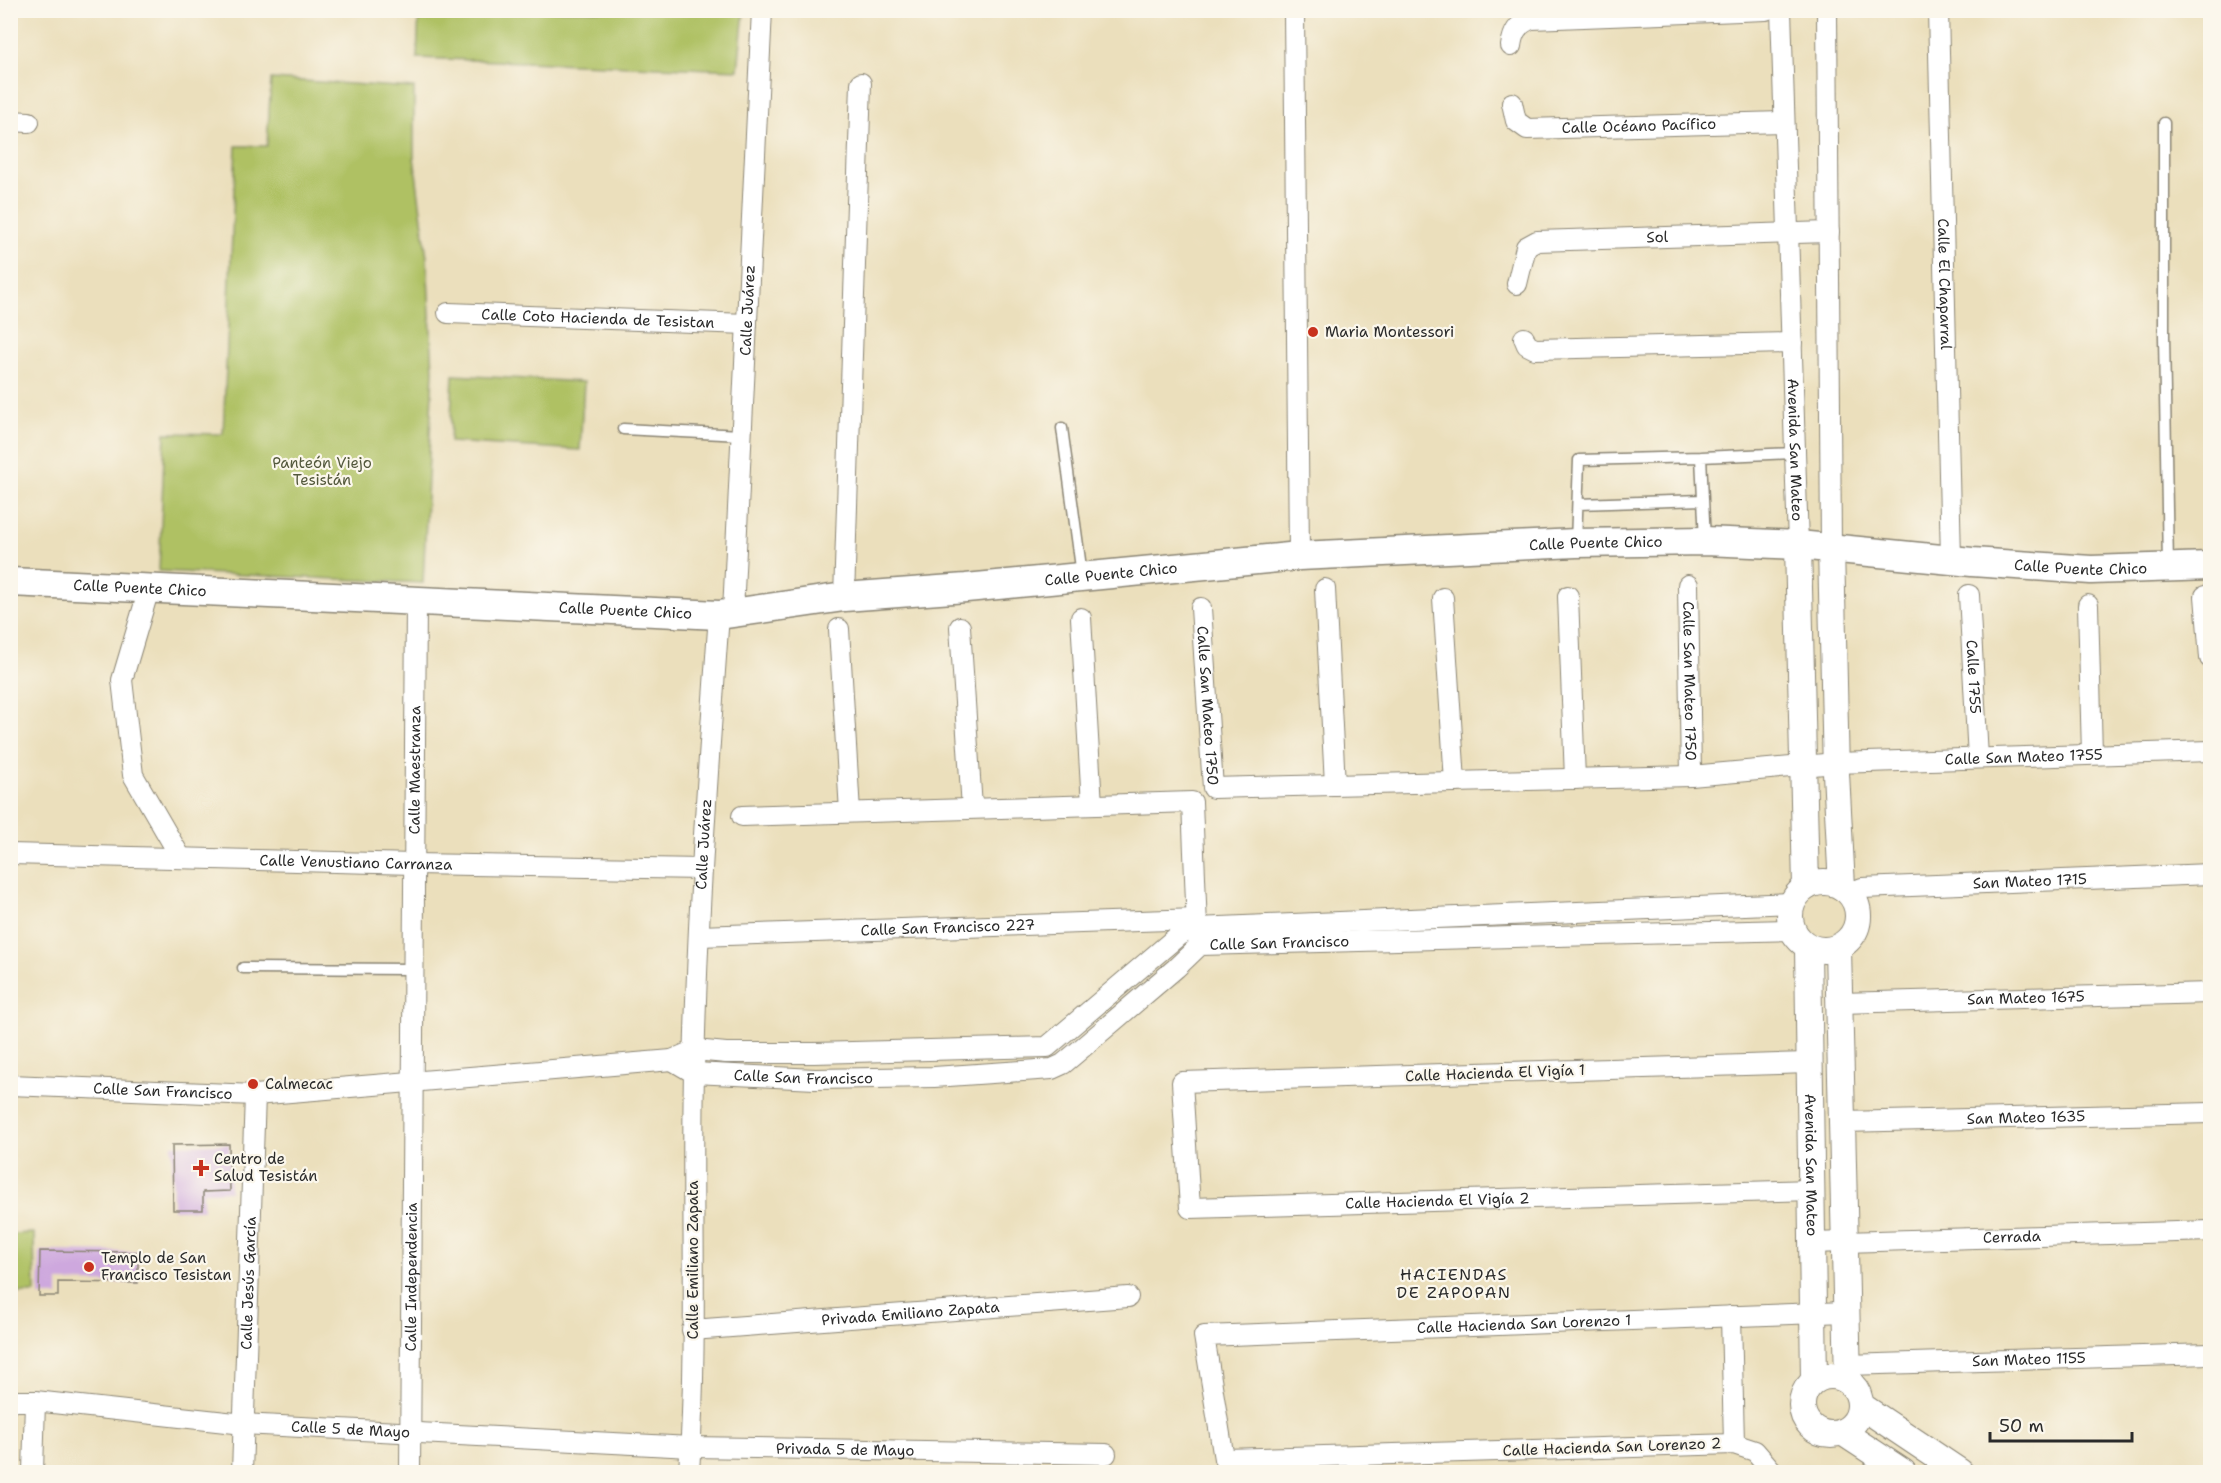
<svg xmlns="http://www.w3.org/2000/svg" width="2221" height="1483" font-family="'Shantell Sans',sans-serif">
	<style>
		.green { fill: #afc164; stroke: #6d7648; stroke-width: 1.5 }
		.building { fill: #cea8de }
		.lines { fill: none; stroke-linecap: round; stroke-linejoin: round }
		.service-casing { stroke: #8b8574; stroke-width: 13 }
		.minor-casing { stroke: #8b8574; stroke-width: 22 }
		.tertiary-casing { stroke: #8b8574; stroke-width: 28 }
		.secondary-casing { stroke: #8b8574; stroke-width: 31 }
		.service { stroke: #fff; stroke-width: 10 }
		.minor { stroke: #fff; stroke-width: 20 }
		.tertiary { stroke: #fff; stroke-width: 26 }
		.secondary { stroke: #fff; stroke-width: 28 }
		.poi-dot { fill: #c8321e; stroke: #fbf7ec; stroke-width: 2 }
		.labels { text-anchor: middle; dominant-baseline: central; stroke-width: 4.5; stroke-linejoin: round; paint-order: stroke }
		.street-label { font-size: 15px; fill: #2b2b2b; stroke: #fbf7ec }
		.poi-label { font-size: 15px; fill: #2b2b2b; stroke: #fbf7ec; text-anchor: start }
		.park-label { font-size: 15px; fill: #53583c; stroke: #fbf7ec }
		.neighbourhood-label { font-size: 16px; letter-spacing: 1.5px; fill: #2b2b2b; stroke: #fbf7ec }
	</style>
	<rect width="100%" height="100%" fill="#fbf7ec"/>
	<filter id="ink" filterUnits="userSpaceOnUse"><feTurbulence type="fractalNoise" baseFrequency=".0167" numOctaves="2"/><feDisplacementMap in="SourceGraphic" scale="12" xChannelSelector="R" yChannelSelector="G"/><feConvolveMatrix kernelMatrix="1 2 1 2 8 2 1 2 1" color-interpolation-filters="sRGB"/></filter>
	<filter id="wash" filterUnits="userSpaceOnUse"><feTurbulence type="fractalNoise" baseFrequency=".008" numOctaves="4" result="noise"/><feDisplacementMap in="SourceGraphic" scale="24" xChannelSelector="R" yChannelSelector="G"/><feGaussianBlur stdDeviation="1.35" result="paint"/><feColorMatrix in="noise" values="0 0 0 0 0 0 0 0 0 0 0 0 0 0 0 0 0 1.4 0 .05"/><feComposite in="paint" operator="in"/></filter>
	<g filter="url(#wash)">
		<rect width="100%" height="100%" fill="#ebdfbc"/>
		<path class="green" d="M419,11v-1l325,1 -6,59 -321,-12z
			M271,79l143,9v69l13,101 6,113 -10,212 -264,-12 6,-138 58,1 13,-288h31z
			M453,375l131,7 -4,68 -130,-8z
			M34,1233l1,60h-24v-59z"/>
		<g id="blocks">
			<path class="building" d="M229,1144l1,47 -27,1v18h-30l-1,-65z
				M40,1251l98,1v31l-80,-1v14h-19z"/>
		</g>
	</g>
	<g filter="url(#ink)">
		<use href="#blocks" fill-opacity="0" stroke="#8b8574" stroke-width="1.5"/>
		<g class="lines">
			<g class="service-casing">
				<path id="service" d="M2164,123v213l4,231
					M1062,428l20,147
					M623,429l118,6
					M1701,457l94,-4
					M1578,504l125,-4
					M1576,543l3,-83 122,-3 4,84
					M243,968l169,1"/>
			</g>
			<g class="minor-casing">
				<g id="minor">
					<path d="M1294,10l5,546"/>
					<path id="s1" d="M1781,10l17,535"/>
					<path d="M1827,10l4,537"/>
					<path id="s2" d="M1938,10l13,549"/>
					<path d="M1511,46c2,-14 6,-21 20,-27l235,-9"/>
					<path id="s3" d="M1512,103l4,18 11,8 256,-7"/>
					<path d="M10,121l19,1"/>
					<path id="s4" d="M1517,284l9,-37 11,-6 292,-9"/>
					<path id="s5" d="M448,313l299,11"/>
					<path d="M1524,338l3,7 8,4 257,-6"/>
					<path id="s6" d="M1688,585l3,191"/>
					<path d="M149,589l-27,91 11,95 48,83"/>
					<path d="M1325,589l10,196"/>
					<path id="s7" d="M1969,595l9,163"/>
					<path d="M1568,596l7,183"/>
					<path d="M2205,596l5,62"/>
					<path d="M844,597l17,-514"/>
					<path d="M1443,598l12,184"/>
					<path d="M2088,605l4,149"/>
					<path id="s8" d="M1201,608l12,180 478,-12 145,-13 374,-12"/>
					<path id="s9" d="M733,612l29,-602"/>
					<path d="M1081,618l11,187"/>
					<path d="M960,627l12,181"/>
					<path d="M839,629l11,183"/>
					<path d="M742,816l450,-14 5,126 2,12"/>
					<path id="s10" d="M10,854l404,10 288,5"/>
					<path id="s11" d="M1849,893l13,-5 348,-14"/>
					<path id="s12" d="M699,936l498,-17"/>
					<path id="s13" d="M1840,1003l370,-10"/>
					<path id="s14" d="M672,1060l22,13 121,6 119,-2 118,-8 11,-5 12,-10 101,-86 24,-23 592,-15"/>
					<path id="s15" d="M1808,1063l-626,19 8,126 621,-18"/>
					<path id="s16" d="M10,1085l245,10 417,-35 23,-10 31,3h88l233,-6 132,-112 18,-7 595,-25"/>
					<path id="s17" d="M1843,1122l367,-9"/>
					<path id="s18" d="M1812,1243l398,-12"/>
					<path d="M1731,1316l3,128"/>
					<path id="s19" d="M692,1330l436,-33"/>
					<path id="s20" d="M1847,1365l363,-11"/>
					<path id="s21" d="M10,1401h25l209,23 447,23 415,7"/>
					<path d="M33,1472l2,-71"/>
					<path id="s22" d="M242,1472l13,-377"/>
					<path id="s23" d="M410,1472l6,-871"/>
					<path id="s24" d="M689,1472c9,-132 2,-266 5,-399 3,-153 14,-306 25,-458"/>
					<path id="s25" d="M1773,1472l-18,-21 -21,-7 -510,15 -20,-123 642,-24"/>
				</g>
			</g>
			<g class="tertiary-casing">
				<g id="tertiary">
					<path d="M1798,545l8,342"/>
					<path d="M1831,547l5,226 6,114"/>
					<circle cx="1824" cy="916" r="34"/>
					<path id="s26" d="M1808,947l6,434"/>
					<path d="M1838,948l10,433"/>
					<circle cx="1831" cy="1405" r="29"/>
					<path d="M1860,1405l100,67"/>
					<path d="M1842,1432l61,40"/>
				</g>
			</g>
			<g class="secondary-casing">
				<g id="secondary">
					<path id="s27" d="M10,582l709,33 125,-18 122,-9 333,-32 277,-13 129,-2 93,4 174,17 119,8 119,-4"/>
				</g>
			</g>
			<use href="#service" class="service"/>
			<use href="#minor" class="minor"/>
			<use href="#tertiary" class="tertiary"/>
			<use href="#secondary" class="secondary"/>
		</g>
	</g>
	<g class="poi-dot">
		<circle cx="1313" cy="332" r="6"/>
		<circle cx="253" cy="1084" r="6"/>
		<path d="M198 1159h6v6h6v6h-6v6h-6v-6h-6v-6h6z"/>
		<circle cx="89" cy="1267" r="6"/>
	</g>
	<g class="labels">
		<g class="street-label">
			<text stroke="none"><textPath href="#s3" startOffset="144">Calle Océano Pacífico</textPath></text>
			<text stroke="none"><textPath href="#s4" startOffset="171">Sol</textPath></text>
			<text stroke="none"><textPath href="#s2" startOffset="274">Calle El Chaparral</textPath></text>
			<text stroke="none"><textPath href="#s9" startOffset="302">Calle Juárez</textPath></text>
			<text stroke="none"><textPath href="#s5" startOffset="150">Calle Coto Hacienda de Tesistan</textPath></text>
			<text stroke="none"><textPath href="#s1" startOffset="440">Avenida San Mateo</textPath></text>
			<text stroke="none"><textPath href="#s27" startOffset="1590">Calle Puente Chico</textPath></text>
			<text stroke="none"><textPath href="#s27" startOffset="2076">Calle Puente Chico</textPath></text>
			<text stroke="none"><textPath href="#s27" startOffset="1104">Calle Puente Chico</textPath></text>
			<text stroke="none"><textPath href="#s27" startOffset="130">Calle Puente Chico</textPath></text>
			<text stroke="none"><textPath href="#s27" startOffset="616">Calle Puente Chico</textPath></text>
			<text stroke="none"><textPath href="#s7" startOffset="82">Calle 1755</textPath></text>
			<text stroke="none"><textPath href="#s6" startOffset="96">Calle San Mateo 1750</textPath></text>
			<text stroke="none"><textPath href="#s8" startOffset="98">Calle San Mateo 1750</textPath></text>
			<text stroke="none"><textPath href="#s8" startOffset="992">Calle San Mateo 1755</textPath></text>
			<text stroke="none"><textPath href="#s23" startOffset="702">Calle Maestranza</textPath></text>
			<text stroke="none"><textPath href="#s24" startOffset="628">Calle Juárez</textPath></text>
			<text stroke="none"><textPath href="#s10" startOffset="346">Calle Venustiano Carranza</textPath></text>
			<text stroke="none"><textPath href="#s11" startOffset="182">San Mateo 1715</textPath></text>
			<text stroke="none"><textPath href="#s12" startOffset="249">Calle San Francisco 227</textPath></text>
			<text stroke="none"><textPath href="#s14" startOffset="657">Calle San Francisco</textPath></text>
			<text stroke="none"><textPath href="#s13" startOffset="186">San Mateo 1675</textPath></text>
			<text transform="translate(1495 1073) rotate(-2)">Calle Hacienda El Vigía 1</text>
			<text stroke="none"><textPath href="#s14" startOffset="135">Calle San Francisco</textPath></text>
			<text stroke="none"><textPath href="#s16" startOffset="153">Calle San Francisco</textPath></text>
			<text stroke="none"><textPath href="#s17" startOffset="183">San Mateo 1635</textPath></text>
			<text stroke="none"><textPath href="#s26" startOffset="218">Avenida San Mateo</textPath></text>
			<text stroke="none"><textPath href="#s15" startOffset="1000">Calle Hacienda El Vigía 2</textPath></text>
			<text stroke="none"><textPath href="#s18" startOffset="200">Cerrada</textPath></text>
			<text transform="translate(693 1260) rotate(-90)">Calle Emiliano Zapata</text>
			<text stroke="none"><textPath href="#s23" startOffset="195">Calle Independencia</textPath></text>
			<text stroke="none"><textPath href="#s22" startOffset="189">Calle Jesús García</textPath></text>
			<text stroke="none"><textPath href="#s19" startOffset="219">Privada Emiliano Zapata</textPath></text>
			<text stroke="none"><textPath href="#s25" startOffset="1005">Calle Hacienda San Lorenzo 1</textPath></text>
			<text stroke="none"><textPath href="#s20" startOffset="182">San Mateo 1155</textPath></text>
			<text stroke="none"><textPath href="#s21" startOffset="342">Calle 5 de Mayo</textPath></text>
			<text transform="translate(1612 1447) rotate(-2)">Calle Hacienda San Lorenzo 2</text>
			<text stroke="none"><textPath href="#s21" startOffset="837">Privada 5 de Mayo</textPath></text>
		</g>
		<g class="poi-label">
			<text x="1325" y="332">Maria Montessori</text>
			<text x="265" y="1084">Calmecac</text>
			<text x="214" y="1159">Centro de<tspan x="214" dy="17">Salud Tesistán</tspan></text>
			<text x="101" y="1258">Templo de San<tspan x="101" dy="17">Francisco Tesistan</tspan></text>
		</g>
		<g class="park-label">
			<text x="322" y="463">Panteón Viejo<tspan x="322" dy="17">Tesistán</tspan></text>
		</g>
		<g class="neighbourhood-label">
			<text x="1454" y="1274">HACIENDAS<tspan x="1454" dy="18">DE ZAPOPAN</tspan></text>
		</g>
	</g>
	<rect width="2221" height="1483" fill="none" stroke="#fbf7ec" stroke-width="36"/>
	<path d="M1990 1432v9h142v-9" fill="none" stroke="#2b2b2b" stroke-width="3"/>
	<text x="1999" y="1432" font-size="18" fill="#2b2b2b" stroke="#fbf7ec" stroke-width="4.5" paint-order="stroke">50 m</text>
</svg>
